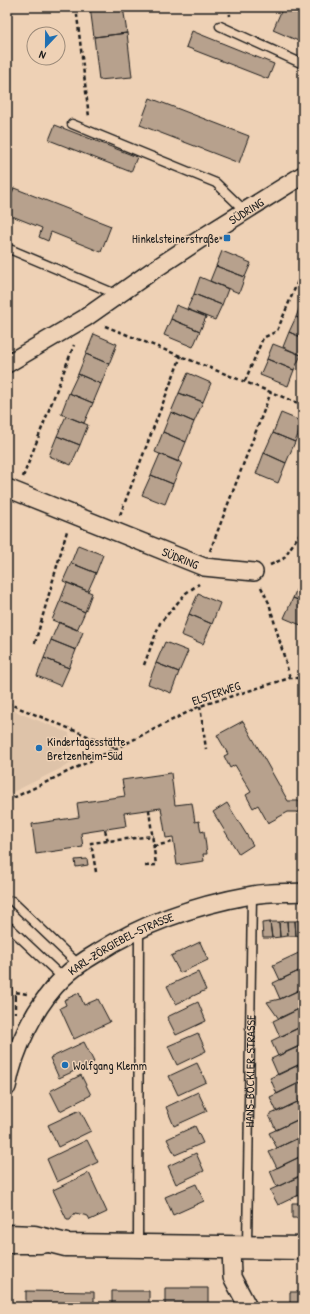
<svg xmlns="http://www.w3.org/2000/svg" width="310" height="1314" font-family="'Patrick Hand',sans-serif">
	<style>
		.built { fill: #dec3a9 }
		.building { fill: #b7a18d; stroke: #1c1c1c }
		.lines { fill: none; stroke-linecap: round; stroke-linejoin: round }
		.lane-casing { stroke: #1c1c1c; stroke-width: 11 }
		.street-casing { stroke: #1c1c1c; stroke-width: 20 }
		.secondary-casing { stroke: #1c1c1c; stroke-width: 25 }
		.path { stroke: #1c1c1c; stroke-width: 2.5; stroke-dasharray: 4 3; stroke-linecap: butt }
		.lane { stroke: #eed1b5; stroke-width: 8 }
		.street { stroke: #eed1b5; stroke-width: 17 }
		.secondary { stroke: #eed1b5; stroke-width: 22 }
		.poi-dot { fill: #1f6fb2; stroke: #eed1b5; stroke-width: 1.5 }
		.labels { text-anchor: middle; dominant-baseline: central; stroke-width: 3; stroke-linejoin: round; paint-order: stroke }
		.street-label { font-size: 12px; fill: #1c1c1c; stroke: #eed1b5 }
		.poi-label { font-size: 12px; fill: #1c1c1c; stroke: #eed1b5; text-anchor: start }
	</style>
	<rect width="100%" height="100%" fill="#eed1b5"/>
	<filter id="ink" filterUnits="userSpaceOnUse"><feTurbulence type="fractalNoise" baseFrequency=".025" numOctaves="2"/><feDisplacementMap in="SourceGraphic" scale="8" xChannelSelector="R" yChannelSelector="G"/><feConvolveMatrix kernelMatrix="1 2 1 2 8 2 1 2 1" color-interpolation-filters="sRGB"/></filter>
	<g filter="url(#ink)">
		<path class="built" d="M7,708l62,25 3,30 -65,32z"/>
		<path class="building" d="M90,7h33l4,26 -33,4z
			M283,7h20v36l-30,-13z
			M192,31l82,33 -6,15 -82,-32z
			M127,33l5,44 -33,3 -5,-43z
			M150,98l99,38 -10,27 -99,-38z
			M55,125l82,32 -6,15 -82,-32z
			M14,188l97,38 -10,26 -50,-20 -3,9 -9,-4 3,-9 -35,-14v-8z
			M222,251l29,12 -6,14 -29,-11z
			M216,266l29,11 -6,16 -29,-12z
			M200,277l28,12 -6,16 -28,-11z
			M194,294l28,11 -7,15 -28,-11z
			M302,301l1,1v18l-7,-3z
			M176,305l30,12 -6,14 -29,-12z
			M296,317l7,3v18l-14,-6z
			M171,319l29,12 -7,16 -29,-12z
			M289,332l14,6v18l-20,-9z
			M94,334l23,10 -8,20 -23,-10z
			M273,344l28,11 -7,15 -27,-11z
			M86,354l23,10 -8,20 -23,-10z
			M267,359l27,11 -6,16 -28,-11z
			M188,373l23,10 -8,19 -24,-9z
			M78,374l23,10 -8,19 -24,-10z
			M69,393l24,10 -9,20 -23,-9z
			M179,393l24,9 -9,20 -23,-10z
			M171,412l23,10 -8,20 -23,-10z
			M281,413l22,9 -8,20 -22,-9z
			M66,416l22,9 -8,20 -23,-9z
			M163,432l23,10 -8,20 -23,-10z
			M273,433l22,9 -9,21 -22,-10z
			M57,436l23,9 -9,20 -22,-9z
			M264,453l22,10 -8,20 -22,-9z
			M160,454l22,9 -9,21 -22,-9z
			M151,475l22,9 -8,20 -23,-9z
			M78,545l25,10 -7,18 -25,-10z
			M71,563l25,10 -8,18 -25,-10z
			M301,578l2,1v23l-10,-4z
			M67,583l25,10 -7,19 -25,-11z
			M198,594l22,9 -8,21 -23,-10z
			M293,598l10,4v24l-19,-8z
			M60,601l25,11 -8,18 -25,-10z
			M189,614l23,10 -9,20 -22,-9z
			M59,622l24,10 -7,18 -25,-10z
			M51,640l25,10 -7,18 -25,-10z
			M165,642l23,9 -9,21 -23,-9z
			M44,658l25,10 -8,18 -24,-10z
			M156,663l23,9 -8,21 -23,-9z
			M243,721l45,80h15v11h-15l-20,11 -10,-18 -5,3 -7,-13 5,-3 -16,-27 -5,3 -6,-12 4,-2 -11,-19z
			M171,773l4,32 17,-2 3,19 4,-1 2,11 3,-1 3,23h-4l1,7 -27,4 -4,-28 -7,1 -5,-30 -37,5 2,13 -45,7 2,14 -47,7 -4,-30 47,-7 -2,-14 48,-7 -3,-16z
			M227,803l26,42 -14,9 -26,-42z
			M87,859l1,6 -12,2 -1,-7z
			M303,920v15l-7,1 -1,-15z
			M287,921l1,15 -8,1 -1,-15z
			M287,921h8l1,15h-8z
			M270,922l2,16h-9l-1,-15z
			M270,922h9l1,15 -8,1z
			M200,942l8,18 -28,13 -9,-17z
			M303,951v18l-23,11 -7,-15z
			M7,962h5v32h-5z
			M303,969v19l-23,11 -7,-16z
			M198,972l8,18 -30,14 -9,-18z
			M302,989l1,18 -24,12 -12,-17 13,-3z
			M79,993l5,12 14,-6 12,23 -36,17 -14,-31 6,-3 -2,-5z
			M198,1002l8,19 -30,14 -9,-18z
			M303,1007v19l-23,11 -7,-16z
			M302,1026l1,3v16l-25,11 -7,-15z
			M198,1033l8,18 -29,14 -9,-19z
			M84,1042l10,20 -35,16 -9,-20z
			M301,1045l2,4v14l-25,12 -7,-16z
			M197,1063l9,19 -28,13 -9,-19z
			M300,1064l3,6v11l-26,13 -7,-16z
			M81,1075l10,20 -31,16 -10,-20z
			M301,1082l2,6v11l-26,13 -7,-15z
			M198,1092l9,19 -33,15 -8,-19z
			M300,1101l3,7v9l-27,13 -7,-15z
			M80,1110l11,21 -33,16 -10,-22z
			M300,1119l3,6v11l-26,12 -8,-15z
			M195,1126l8,17 -28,12 -8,-16z
			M300,1137l3,7v11l-26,13 -8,-16z
			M87,1140l11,22 -41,20 -10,-23z
			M196,1153l8,18 -28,13 -8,-18z
			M300,1157l3,6v11l-26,13 -7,-16z
			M89,1173l18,39 -17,8 -2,-4 -13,-3 -5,7h-3l-14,-30z
			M301,1176l2,4v13l-25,12 -8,-15z
			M196,1184l8,17 -31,14 -8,-18z
			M292,1203h8v15h-8z
			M300,1203h3v15h-3z
			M165,1288h43v19h-43z
			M26,1291l68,1v15h-68z
			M112,1291h37v16h-37z
			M290,1292h13v15h-13z"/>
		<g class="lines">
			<g class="lane-casing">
				<g id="lane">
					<path d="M220,26l83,38"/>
					<path d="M72,124l144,59 29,28"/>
					<path d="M7,248l111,47"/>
					<path d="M12,901l67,64"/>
					<path d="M9,927l54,51"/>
					<path d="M138,1245l1,-316"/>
					<path id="s1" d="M247,1246l5,-351"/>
					<path d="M7,1249h33l8,-1"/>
				</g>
			</g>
			<g class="street-casing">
				<g id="street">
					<path id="s2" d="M7,364l78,-46 67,-47 53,-35 98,-61"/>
					<path id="s3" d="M7,488l197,79 50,5"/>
					<path id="s4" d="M7,1087c7,-37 28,-82 56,-109 10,-10 22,-18 34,-25 48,-31 99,-48 155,-58 17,-3 34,-2 51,-3"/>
					<path d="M231,1246l1,31 16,30"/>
				</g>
			</g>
			<g class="secondary-casing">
				<path id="secondary" d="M7,1236l27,1 32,8 237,3"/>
			</g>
			<path class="path" d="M76,7l13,110
				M229,7l1,9
				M105,326l198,79
				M245,381l18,-43 14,-7 26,-62
				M23,477l51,-132
				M120,515l61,-159
				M210,551l61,-159
				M270,565l13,-6 20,-30
				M261,587l8,16 21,75
				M35,643l32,-112
				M144,665l16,-42 26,-30 13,-9
				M7,703l110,45
				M200,706l6,43
				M7,801l110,-53 83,-42 90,-28h13
				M105,830l3,11 45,-5
				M154,846l19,-4
				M145,866l11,-1 -7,-55
				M96,872l-5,-29 17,-2
				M7,997h8v-5l12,2
				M15,997v16"/>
			<use href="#lane" class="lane"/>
			<use href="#street" class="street"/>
			<use href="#secondary" class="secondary"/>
		</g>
	</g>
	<g class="poi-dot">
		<rect x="223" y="234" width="8" height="8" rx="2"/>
		<circle cx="39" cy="748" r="4"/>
		<circle cx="65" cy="1065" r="4"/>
	</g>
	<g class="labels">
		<g class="street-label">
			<text stroke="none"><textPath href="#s2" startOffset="284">SÜDRING</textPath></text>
			<text stroke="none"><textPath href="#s3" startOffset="187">SÜDRING</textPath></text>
			<text transform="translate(216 693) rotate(-19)">ELSTERWEG</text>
			<text stroke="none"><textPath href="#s4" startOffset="192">KARL-ZÖRGIEBEL-STRASSE</textPath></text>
			<text stroke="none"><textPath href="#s1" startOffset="175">HANS-BÖCKLER-STRASSE</textPath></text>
		</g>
		<g class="poi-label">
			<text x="219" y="238" text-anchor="end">Hinkelsteinerstraße</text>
			<text x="47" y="741">Kindertagesstätte<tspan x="47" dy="14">Bretzenheim-Süd</tspan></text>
			<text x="73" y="1065">Wolfgang Klemm</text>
		</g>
	</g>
	<rect width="310" height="1314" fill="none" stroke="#eed1b5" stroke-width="24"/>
	<rect x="12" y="12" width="286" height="1290" fill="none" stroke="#1c1c1c" stroke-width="1.5" filter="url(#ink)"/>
	<g transform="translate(46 46) rotate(202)"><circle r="19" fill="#eed1b5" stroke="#9a8978"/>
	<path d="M0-3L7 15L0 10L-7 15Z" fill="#1f6fb2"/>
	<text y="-6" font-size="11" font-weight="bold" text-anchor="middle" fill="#1c1c1c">N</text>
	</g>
</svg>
